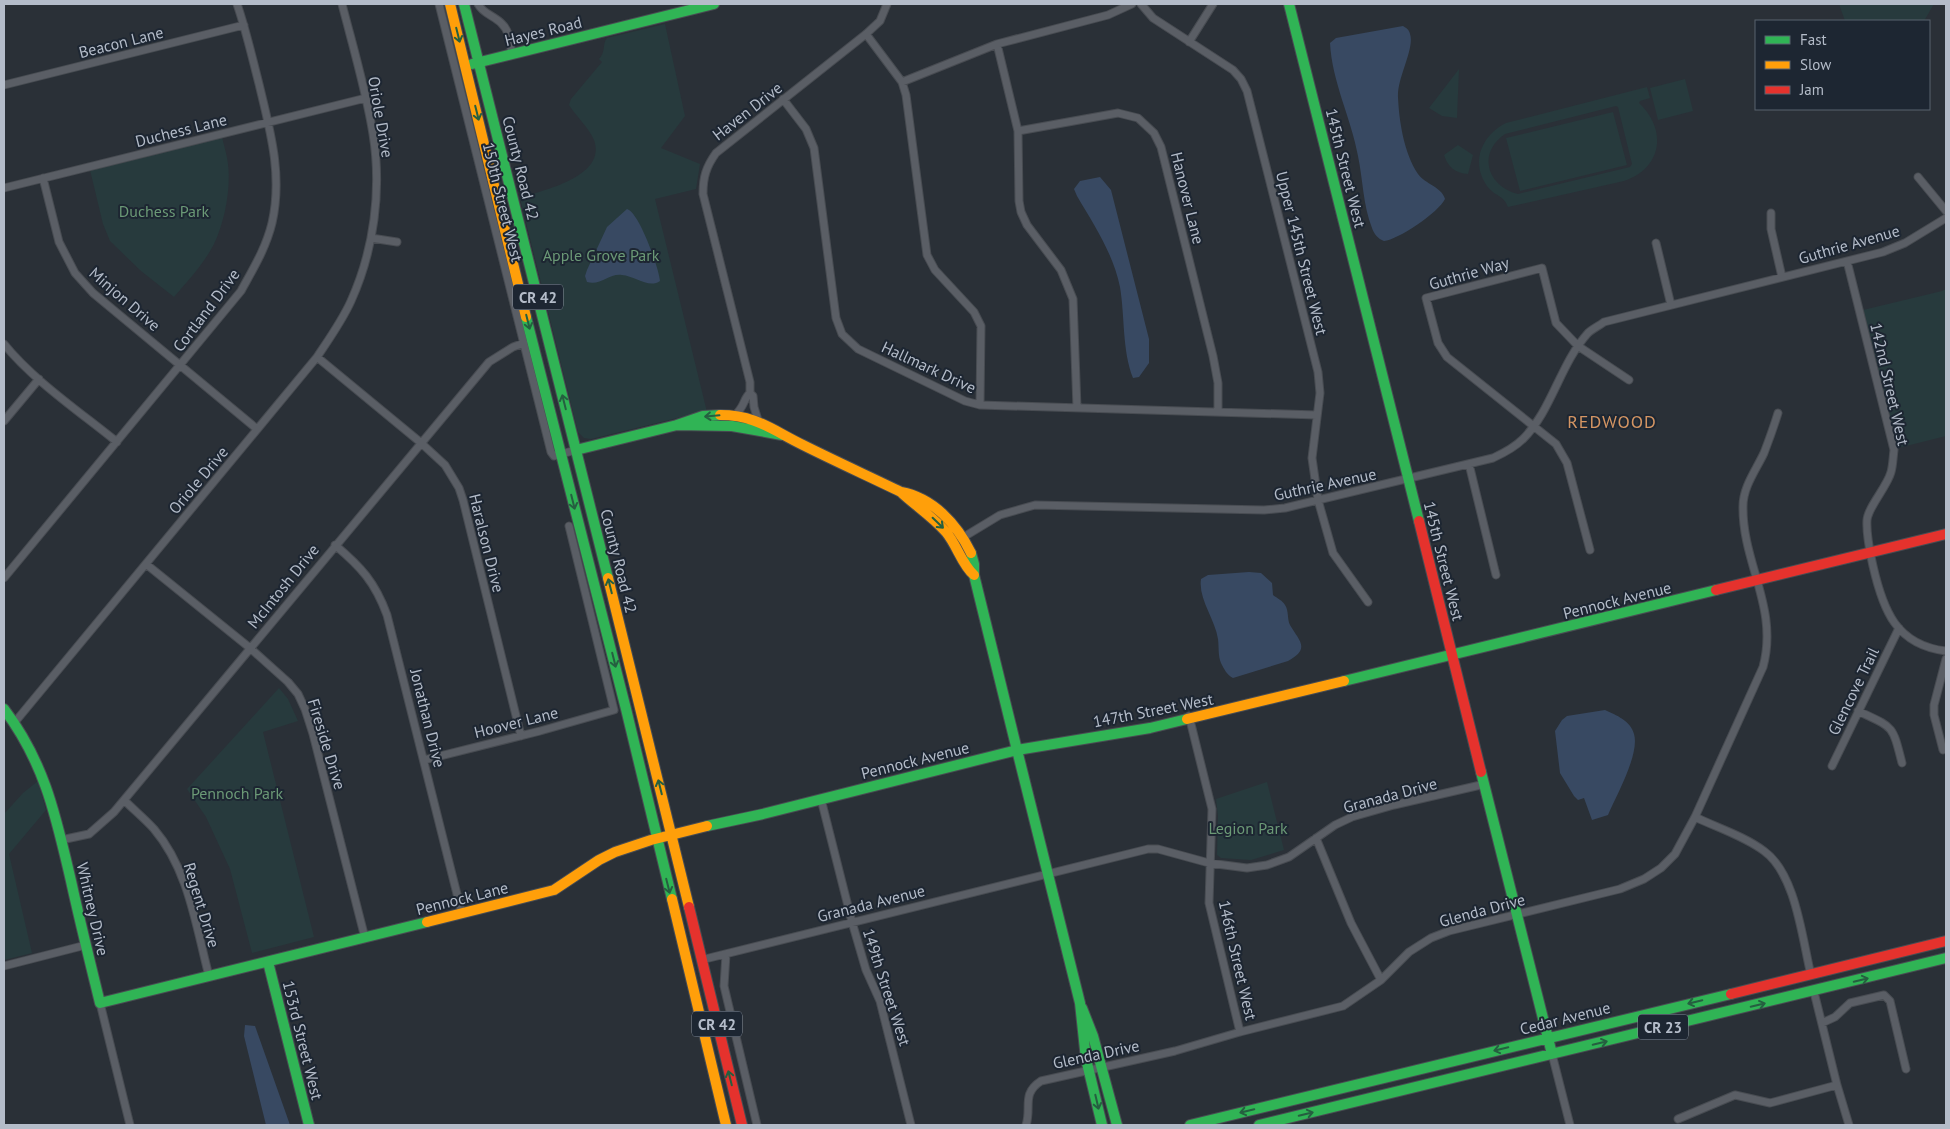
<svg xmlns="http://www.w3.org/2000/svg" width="1950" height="1129" font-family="'PT Sans',sans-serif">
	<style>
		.green { fill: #273a3d; fill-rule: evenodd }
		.water { fill: #384962 }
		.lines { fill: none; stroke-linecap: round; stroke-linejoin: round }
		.street-casing { stroke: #484c52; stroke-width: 9 }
		.fast-casing { stroke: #484c52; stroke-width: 12 }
		.slow-casing { stroke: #484c52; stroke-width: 12 }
		.jam-casing { stroke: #484c52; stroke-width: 12 }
		.street { stroke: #5a5e65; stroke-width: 7 }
		.fast { stroke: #30b455; stroke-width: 10 }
		.slow { stroke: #ff9f0a; stroke-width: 10 }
		.jam { stroke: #e5322d; stroke-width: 10 }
		.oneway { stroke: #255f40 }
		.labels { text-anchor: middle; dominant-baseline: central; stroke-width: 4; stroke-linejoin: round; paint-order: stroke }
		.shield { fill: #1d2632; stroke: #878f9c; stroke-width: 1 }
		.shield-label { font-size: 15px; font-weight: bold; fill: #b4bcc9 }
		.street-label { font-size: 16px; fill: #b4bcc9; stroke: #1d2632 }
		.park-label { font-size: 16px; fill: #6b9976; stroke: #1d2632 }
		.neighbourhood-label { font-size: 18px; letter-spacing: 1px; fill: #d49563; stroke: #1d2632 }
	</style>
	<rect width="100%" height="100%" fill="#2a3037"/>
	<path class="green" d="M1839,4h95l-10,17h-79z
		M665,24l20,92 -24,32 39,16 -4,25 -41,10 52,213 -9,1 -107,26 -7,-1 -6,-6 -58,-234c23,-8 87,-21 74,-58 -5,-12 -18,-24 -25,-35l2,-6 31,-37 -3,-3c7,-7 3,-15 8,-21z
		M1459,69l-2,49 -15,-2 -13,-8z
		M1685,79l8,32 -35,9 -8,-32z
		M1647,87l3,11 -10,3 -1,2c28,26 24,65 -15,78l-116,26c-4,-12 -14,-11 -21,-21 -17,-24 -5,-51 19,-63zM1616,106l2,1 14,57 -2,3 -112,27c-31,-8 -41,-41 -13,-60z
		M1613,112l14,53 -107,26 -14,-53z
		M222,137c2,9 5,18 6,27 3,24 -3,57 -14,80 -9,18 -26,37 -40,53l-33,-26 -31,-30 -7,-17 -13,-54z
		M1458,145l15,10 -5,19c-13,-1 -20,-7 -24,-19z
		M1946,289v147l-48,12 -35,-138 79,-19z
		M279,688l9,11 10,22 -35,11 51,205 -62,16 -22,-84 -24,-52 -19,-28z
		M38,781l8,29 -37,44 23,99 -28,7v-146l19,-21z
		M1267,782l17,68 -33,10 -30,-2 -4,-3 1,-39 -2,-17z"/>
	<path class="water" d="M1403,26c3,2 6,3 7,8 5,14 -13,44 -12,63 1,24 6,56 20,77 7,10 24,13 27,25 -6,13 -47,41 -61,42 -6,-2 -10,-7 -12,-13 -9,-23 -9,-48 -14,-72 -7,-38 -26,-74 -28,-113l6,-5z
		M1100,177l11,13 38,149v24l-10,14 -6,1c-11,-28 -8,-61 -13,-91 -7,-34 -26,-62 -43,-91l-3,-7 6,-8z
		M627,209c12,3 32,59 33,72 -11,8 -25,-5 -38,-6 -13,-2 -21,11 -35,7l-2,-6 2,-6 20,-43z
		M1249,572l12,1 11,10 1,12c4,3 10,6 12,10 4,6 2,14 5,20 9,16 21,23 -2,36l-55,17c-6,-3 -9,-9 -12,-15 -3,-7 -2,-16 -3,-24 -3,-20 -20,-40 -17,-60l7,-4z
		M1605,710c11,5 26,11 29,24 6,20 -18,62 -26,81l-16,5 -8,-22 -6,2 -4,-4 -14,-23 -5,-42 7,-11 5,-4z
		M245,1025l10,1 35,99h-24l-22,-89z"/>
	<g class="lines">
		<g class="street-casing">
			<path id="street" d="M439,4l112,448 3,4 22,-6
				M478,4c5,10 17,12 24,20 8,7 8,20 10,30
				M1141,4l12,14 80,52 8,9 6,12 71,281 2,21 -8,65 6,42 15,53 35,49
				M866,34l36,48 4,13 21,160 8,15 39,42 7,14 -1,79
				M1189,42l24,-38
				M997,44l21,87 1,70 2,11 6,13 34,45 12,29 4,109
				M902,82l95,-38 111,-29 24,-11
				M4,85l240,-60
				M783,99l23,30 8,19 22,170 6,16 16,15 107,52 15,4 337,10
				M1018,131l100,-18 20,5 16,15 7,14 52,209 5,27v29
				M1918,177l28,34
				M43,178l16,64 16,31 18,20 164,136
				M4,188l362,-90
				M1771,213v16l11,48
				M371,238l26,4
				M1656,243l15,62
				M1847,261l47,189c-1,7 -1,15 -3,22 -4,15 -23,35 -24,48 -1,15 3,32 6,46 10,44 23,79 73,85
				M4,344c29,36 76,68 113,98
				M317,357l103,85 25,23 14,23 4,12 58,236
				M734,416c11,-9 9,-17 16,-23
				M758,420l-4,-13 -1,-11 -3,-3v-11l-47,-188c0,-17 3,-27 13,-41l150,-119 14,-13 7,-17
				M4,421l35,-42
				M1469,464l27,111
				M962,538l38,-23 35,-10 229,5 21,-2 208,-50c11,-5 21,-10 30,-19 29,-29 37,-75 65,-106 4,-4 11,-7 16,-11l279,-70 22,-9 41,-25
				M335,545c26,22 40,37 52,70l75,299
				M1590,550l-23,-87 -11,-19 -109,-87 -9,-14 -12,-45 116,-30 14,55 22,23 51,34
				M146,564l104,84 38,34 10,12 7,15 8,25 52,204
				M4,578l237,-287c12,-22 25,-43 31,-68 11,-48 -2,-93 -13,-139 -7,-27 -13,-54 -22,-80
				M1946,659l-12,46v10l9,35 3,-1
				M1858,711c36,17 34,13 44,52
				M1189,716l23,93 -3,94 31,129
				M15,722l302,-365c12,-18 25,-36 34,-56 23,-51 31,-111 22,-167 -7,-44 -20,-87 -31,-130
				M424,760l116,-29 74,-21 -45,-184
				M1832,766l67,-138
				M821,799l31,123 14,48 14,31 31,124
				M124,800c10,10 21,19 30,29 35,41 42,98 55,147
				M1695,817c23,11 49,19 69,34 32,23 38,87 47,124
				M1316,838l35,85 30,57
				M61,840l28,-6 25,-22 375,-450 24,-15 11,-4
				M726,954l-2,32 33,139
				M701,960l447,-111h10l51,14 38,5 20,-3 22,-8 46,-32 17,-8 42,-12 91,-21
				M4,966l82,-21
				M1814,992l23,93 12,40
				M100,1003l30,122
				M1822,1023l13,-6 15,-14 34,-8 6,6 16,68
				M1552,1054l18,71
				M1678,1119l57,-24 35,8 67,-18
				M1026,1125c6,-18 -5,-31 15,-44l134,-30 65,-19 103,-26 38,-26 28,-28 22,-14 18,-7 171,-42 24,-10 17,-11 14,-14 20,-37 68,-150c16,-59 -21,-104 -20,-161 0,-19 13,-36 21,-53 5,-13 10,-27 14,-40"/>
		</g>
		<g class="fast-casing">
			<path id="fast" d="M464,4l144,574
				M1289,4l130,517
				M472,64l242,-60
				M526,317l100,392 46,190
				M677,425l55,1 50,9
				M576,450l101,-25 26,-9 17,-1
				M1344,681l372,-91
				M4,709c41,54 52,108 67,172 9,41 19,81 29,122l327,-81
				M1481,772l71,282
				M707,826l56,-12 254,-64 -43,-175v-11l-3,-11
				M268,962l41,163
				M1082,1008l11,28 24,89
				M1102,1125l-16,-66 -6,-56 -63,-253 133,-22 37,-9
				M1190,1125l541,-131
				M1259,1125l687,-167"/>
		</g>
		<g class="slow-casing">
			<path id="slow" d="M450,4l76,313
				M720,415c36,0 52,15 83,30 32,16 65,31 98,47 32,6 56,32 70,61
				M902,493c14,13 31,24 44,39 11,13 16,33 28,43
				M608,578l81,329
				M1187,719l157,-38
				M672,899l54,226
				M427,922l127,-32 45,-30 16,-8 36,-12 56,-14"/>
		</g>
		<g class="jam-casing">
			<path id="jam" d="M1419,521l62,251
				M1716,590l230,-56
				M689,907l53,218
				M1731,994l215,-53"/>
		</g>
		<use href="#street" class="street"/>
		<use href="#fast" class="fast"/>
		<use href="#slow" class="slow"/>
		<use href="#jam" class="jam"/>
	</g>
	<defs><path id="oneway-shaft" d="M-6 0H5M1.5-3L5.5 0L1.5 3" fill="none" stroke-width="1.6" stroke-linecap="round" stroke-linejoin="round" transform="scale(1.25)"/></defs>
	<g class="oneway">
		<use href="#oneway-shaft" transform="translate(458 35) rotate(76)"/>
		<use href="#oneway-shaft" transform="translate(477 113) rotate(76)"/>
		<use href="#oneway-shaft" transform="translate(528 322) rotate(76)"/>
		<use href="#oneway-shaft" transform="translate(564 402) rotate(-104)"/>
		<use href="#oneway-shaft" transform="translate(712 416) rotate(175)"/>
		<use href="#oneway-shaft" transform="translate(573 502) rotate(76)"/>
		<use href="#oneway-shaft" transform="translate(938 523) rotate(44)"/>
		<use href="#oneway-shaft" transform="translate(610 586) rotate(-104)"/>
		<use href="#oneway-shaft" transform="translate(614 660) rotate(76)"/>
		<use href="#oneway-shaft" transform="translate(660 787) rotate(-104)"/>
		<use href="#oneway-shaft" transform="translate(668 886) rotate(76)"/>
		<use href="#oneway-shaft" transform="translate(1861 980) rotate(-14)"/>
		<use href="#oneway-shaft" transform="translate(1695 1002) rotate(167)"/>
		<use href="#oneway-shaft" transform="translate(1758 1005) rotate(-13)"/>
		<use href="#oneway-shaft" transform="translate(1600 1043) rotate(-13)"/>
		<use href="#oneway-shaft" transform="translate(1501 1049) rotate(166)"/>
		<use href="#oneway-shaft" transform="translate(730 1078) rotate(-104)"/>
		<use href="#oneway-shaft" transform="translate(1097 1102) rotate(77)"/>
		<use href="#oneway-shaft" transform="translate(1247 1111) rotate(166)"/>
		<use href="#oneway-shaft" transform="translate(1306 1114) rotate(-14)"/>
	</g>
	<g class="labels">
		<g class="shield">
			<rect x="513" y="284.5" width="50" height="25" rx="4"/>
			<rect x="692" y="1011.5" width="50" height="25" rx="4"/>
			<rect x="1638" y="1014.5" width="50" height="25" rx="4"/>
		</g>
		<g class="shield-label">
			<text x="538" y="297">CR 42</text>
			<text x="717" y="1024">CR 42</text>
			<text x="1663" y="1027">CR 23</text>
		</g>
		<g class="street-label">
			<text transform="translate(543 31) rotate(-14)">Hayes Road</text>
			<text transform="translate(121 42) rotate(-14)">Beacon Lane</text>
			<text transform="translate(747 111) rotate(-38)">Haven Drive</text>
			<text transform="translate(381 117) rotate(80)">Oriole Drive</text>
			<text transform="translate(181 130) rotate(-14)">Duchess Lane</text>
			<text transform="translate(521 168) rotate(76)">County Road 42</text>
			<text transform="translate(1346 168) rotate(76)">145th Street West</text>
			<text transform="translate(1188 198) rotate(76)">Hanover Lane</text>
			<text transform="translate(503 202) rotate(76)">150th Street West</text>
			<text transform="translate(1849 244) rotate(-16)">Guthrie Avenue</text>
			<text transform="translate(1302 253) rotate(76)">Upper 145th Street West</text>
			<text transform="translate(1469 273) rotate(-16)">Guthrie Way</text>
			<text transform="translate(125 299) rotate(41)">Minjon Drive</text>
			<text transform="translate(206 310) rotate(-53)">Cortland Drive</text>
			<text transform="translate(929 367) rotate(25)">Hallmark Drive</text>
			<text transform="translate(1890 384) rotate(77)">142nd Street West</text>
			<text transform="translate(198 480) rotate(-50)">Oriole Drive</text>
			<text transform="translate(1325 484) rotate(-12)">Guthrie Avenue</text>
			<text transform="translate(487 543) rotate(76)">Haralson Drive</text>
			<text transform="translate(619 561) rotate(76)">County Road 42</text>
			<text transform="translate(1444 561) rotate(76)">145th Street West</text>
			<text transform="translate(283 586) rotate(-51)">McIntosh Drive</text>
			<text transform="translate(1617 600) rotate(-14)">Pennock Avenue</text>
			<text transform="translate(1853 691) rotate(-64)">Glencove Trail</text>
			<text transform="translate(1153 710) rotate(-11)">147th Street West</text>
			<text transform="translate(428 718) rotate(76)">Jonathan Drive</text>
			<text transform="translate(516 722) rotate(-14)">Hoover Lane</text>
			<text transform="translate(327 744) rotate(73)">Fireside Drive</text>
			<text transform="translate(915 760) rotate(-14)">Pennock Avenue</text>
			<text transform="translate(1390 795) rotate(-15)">Granada Drive</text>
			<text transform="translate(462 898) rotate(-14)">Pennock Lane</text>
			<text transform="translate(871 903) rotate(-14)">Granada Avenue</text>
			<text transform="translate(202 905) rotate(73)">Regent Drive</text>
			<text transform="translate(93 909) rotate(77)">Whitney Drive</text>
			<text transform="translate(1482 910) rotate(-15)">Glenda Drive</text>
			<text transform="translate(1238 960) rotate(77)">146th Street West</text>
			<text transform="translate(887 987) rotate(72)">149th Street West</text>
			<text transform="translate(1565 1018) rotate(-14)">Cedar Avenue</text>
			<text transform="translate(303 1040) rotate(76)">153rd Street West</text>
			<text transform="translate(1096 1054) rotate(-12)">Glenda Drive</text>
		</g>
		<g class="park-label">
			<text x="164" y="211">Duchess Park</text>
			<text x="601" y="255">Apple Grove Park</text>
			<text x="237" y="793">Pennoch Park</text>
			<text x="1248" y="828">Legion Park</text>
		</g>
		<g class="neighbourhood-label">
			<text x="1612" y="421">REDWOOD</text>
		</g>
	</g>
	<rect width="1950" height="1129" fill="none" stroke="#b4bcc9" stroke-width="10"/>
	<rect x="1755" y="20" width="175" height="90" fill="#1d2632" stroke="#59626e"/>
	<rect x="1765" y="36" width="25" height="8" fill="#30b455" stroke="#59626e"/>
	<text x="1800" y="45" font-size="15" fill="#b4bcc9">Fast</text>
	<rect x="1765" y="61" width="25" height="8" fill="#ff9f0a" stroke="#59626e"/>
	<text x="1800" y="70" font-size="15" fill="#b4bcc9">Slow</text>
	<rect x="1765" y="86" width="25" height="8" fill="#e5322d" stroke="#59626e"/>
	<text x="1800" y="95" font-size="15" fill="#b4bcc9">Jam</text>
</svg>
